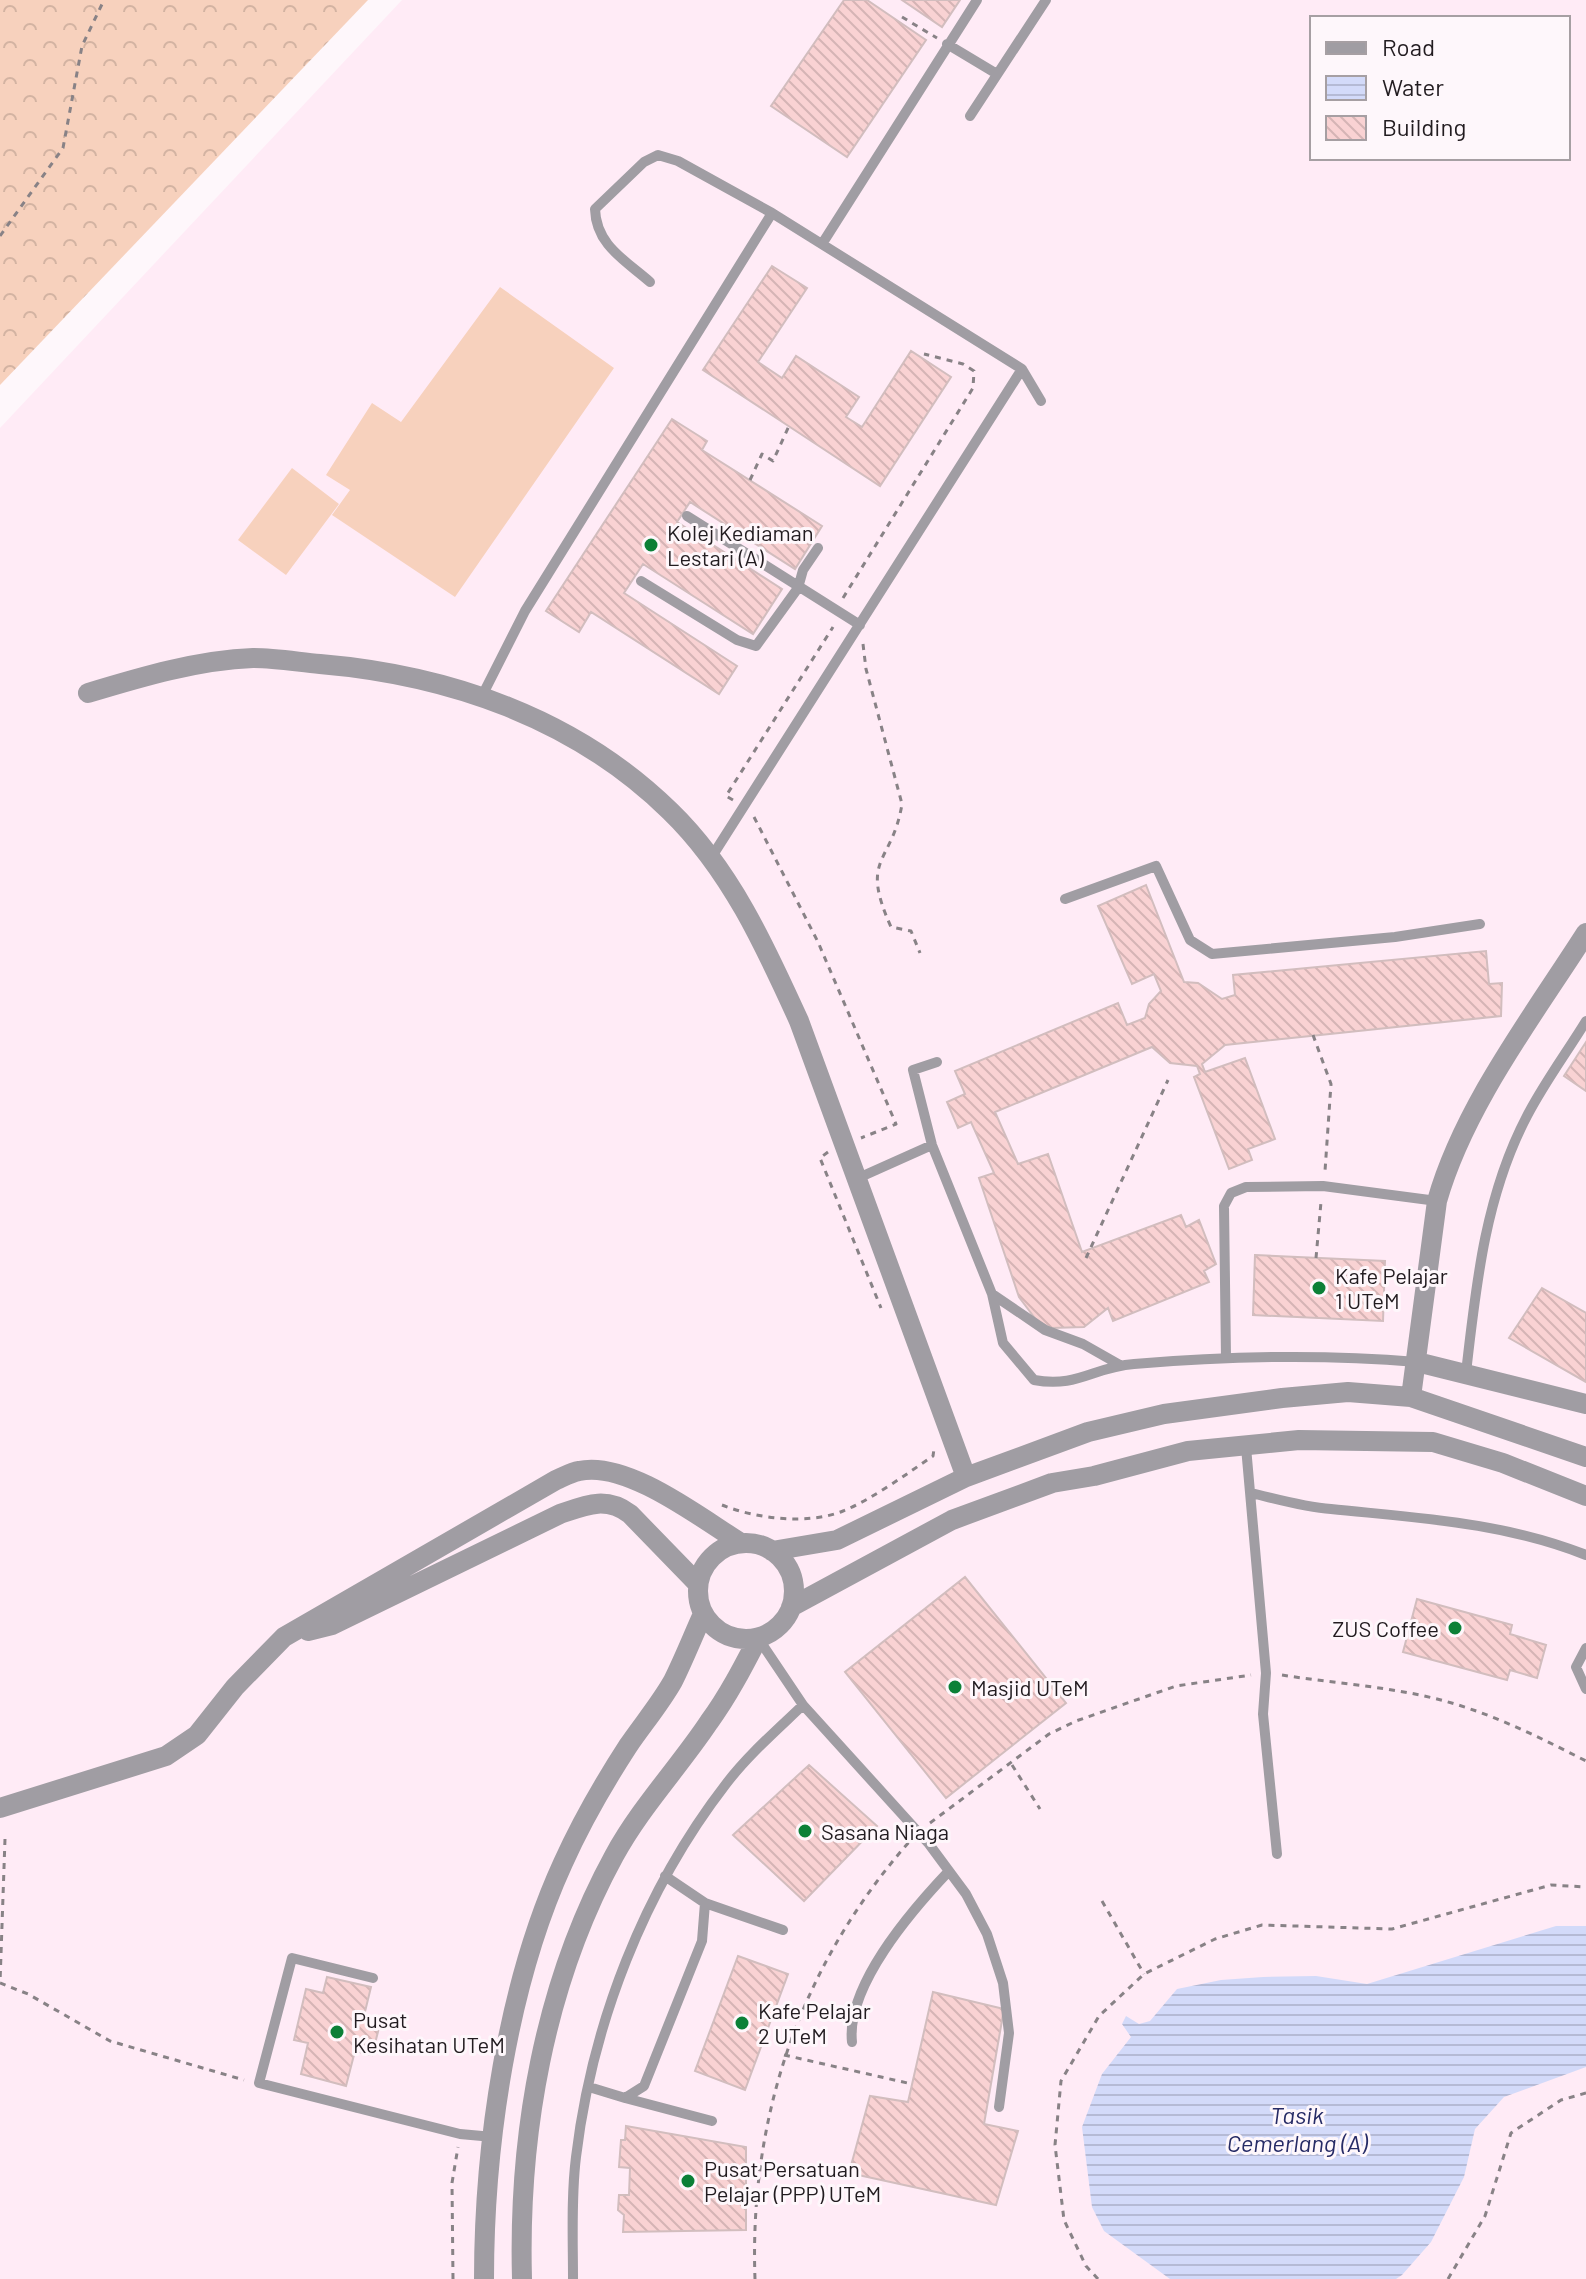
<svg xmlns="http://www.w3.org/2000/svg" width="1586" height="2279" font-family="Barlow,sans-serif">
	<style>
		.built { fill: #ffebf6; fill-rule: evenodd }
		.forest { fill: url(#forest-crowns) }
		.pitch { fill: #f7d1bd }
		.water { fill: url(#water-rules) }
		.building { fill: url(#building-back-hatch); stroke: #d2bdbe; stroke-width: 2 }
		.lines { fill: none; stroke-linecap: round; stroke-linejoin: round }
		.path { stroke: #888286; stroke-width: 3; stroke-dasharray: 6 6; stroke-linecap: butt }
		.service { stroke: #a09da3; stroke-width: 10 }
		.minor { stroke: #a09da3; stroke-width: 20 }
		.poi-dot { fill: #0c8037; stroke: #fef7fb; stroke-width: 3 }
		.labels { text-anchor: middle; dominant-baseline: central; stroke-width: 6; stroke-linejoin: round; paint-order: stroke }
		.poi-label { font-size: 22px; fill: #221c20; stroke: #fef7fb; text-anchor: start }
		.water-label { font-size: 24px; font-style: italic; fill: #262b66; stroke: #fef7fb }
	</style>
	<defs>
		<pattern id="forest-crowns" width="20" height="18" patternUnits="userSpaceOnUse" patternTransform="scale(2)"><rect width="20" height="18" fill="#f7d1bd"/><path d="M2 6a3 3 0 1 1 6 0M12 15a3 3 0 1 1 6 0" fill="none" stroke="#d3b3a2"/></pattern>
		<pattern id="water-rules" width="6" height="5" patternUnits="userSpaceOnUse" patternTransform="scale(2)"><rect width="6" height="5" fill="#d3daf9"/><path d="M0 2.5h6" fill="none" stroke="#b5bad5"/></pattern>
		<pattern id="building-back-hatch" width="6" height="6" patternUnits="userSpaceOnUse" patternTransform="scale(2)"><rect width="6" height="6" fill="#f9d2d3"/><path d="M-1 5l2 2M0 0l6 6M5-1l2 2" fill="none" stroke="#d5b4b5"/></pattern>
	</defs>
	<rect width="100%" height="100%" fill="#fef7fb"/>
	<path class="built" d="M402,0h1184v2279h-1586v-1851zM1312,18h256v140h-256z"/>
	<path class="forest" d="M0,0h368l-368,385z"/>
	<path class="pitch" d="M500,287l114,81 -159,229 -123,-82 18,-25 -24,-15 46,-72 29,19z
		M292,468l47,36 -53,71 -48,-35z"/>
	<path class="water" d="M1556,1926h30v141l-82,30 -29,32 -11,48 -33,65 -29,33 -6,4h-226l-66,-48 -12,-24 -10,-80 20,-53 29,-37 -9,-13 4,-8 13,8 11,-3 27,-32 44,-9 42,-3 53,-1 51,8z"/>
	<path class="building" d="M844,0h23l59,40 -79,117 -76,-51z
		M902,0h58l-18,27z
		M772,266l35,22 -49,74 24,16 14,-22 63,41 -13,20 16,10 49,-76 40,26 -71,109 -177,-116z
		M672,419l35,22 -5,9 120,76 -27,43 -105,-67 -13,20 105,67 -29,45 -110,-70 -19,29 113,73 -18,28 -128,-82 -12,20 -33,-21z
		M1146,885l38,97 14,1 24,16 13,-4 -2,-20 253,-24 3,33 13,-1 -1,33 -276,29 -23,19 3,8 40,-14 30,81 -27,10 4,11 -23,9 -35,-92 6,-3 -3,-8 -27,-3 -18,-16 -157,65 23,52 30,-10 34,98 99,-37 5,12 13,-7 17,44 -12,7 5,11 -96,39 -5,-13 -24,19 -33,1 -14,-7 -18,-24 -40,-119 15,-5 -23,-51 -13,6 -11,-26 18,-8 -10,-23 163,-68 9,22 18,-7 4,-14 12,-13 -7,-17 -22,10 -34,-78z
		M1586,1042v49l-22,-15z
		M1255,1255l130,6 -2,60 -130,-6z
		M1542,1288l44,25v69l-77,-44z
		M965,1577l101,126 -120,95 -101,-126z
		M1417,1599l95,26 -2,9 36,11 -9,33 -27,-8 -3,10 -104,-28z
		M809,1765l68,61 -73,75 -71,-66z
		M738,1956l50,18 -43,116 -50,-19z
		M327,1977l44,10 -8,33 17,4 -8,31 -17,-4 -9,35 -45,-12 7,-31 -14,-3 12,-51 17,4z
		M933,1992l71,17 -20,115 34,7 -22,74 -147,-32 21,-77 38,6z
		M626,2126l120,21v83l-123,2 1,-17 -6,-5 1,-15h10l1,-27 -11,-1 2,-27h4z"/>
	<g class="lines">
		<path class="path" d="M902,17l35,21
			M0,236l63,-88 19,-102 22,-46
			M750,480l12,-26 11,7 16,-35
			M843,598l130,-210 1,-17 -11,-7 -39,-10
			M863,644l3,25 36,135c-10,61 -43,52 -11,123l20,4 9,22
			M733,800l-7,-4 107,-169
			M754,817l64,125 78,182 -35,14
			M1313,1035l18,49 -6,87
			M828,1152l-8,6 61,150
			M1086,1258l82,-178
			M1316,1258l5,-56
			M722,1505c35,14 86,20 121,6 28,-11 65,-38 90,-55l1,-7
			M1282,1675c50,8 101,11 151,23 54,13 104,38 153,63
			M1012,1765l28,44
			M930,1823l119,-89 27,-13 100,-35 75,-11
			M5,1839l-5,144 28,11 82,47 134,39
			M1102,1901l42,73
			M784,2055l128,29
			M453,2279l-1,-96 6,-36
			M755,2279c-6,-163 46,-314 154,-437
			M1098,2279l-12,-13 -22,-46 -9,-75 6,-64 38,-65 45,-42 71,-35 47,-14 130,4 159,-44 35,2
			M1448,2279l37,-63 26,-83 50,-33 25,-7"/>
		<path class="service" d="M947,44l50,30
			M970,116l76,-116
			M822,244l155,-244
			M650,282c-25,-22 -54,-37 -55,-73l49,-47 14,-7 20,6 94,52 250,156 -311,489
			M1022,369l19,32
			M687,516l173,109
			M641,581l96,59 19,6 42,-58 5,-18 15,-22
			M482,696l43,-85 247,-398
			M1065,899l91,-33 34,74 22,14 183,-17 85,-13
			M937,1062l-24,8 19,75 60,149 11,49 31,37c44,8 59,-13 100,-16 94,-8 189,-10 283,-2
			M856,1179l76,-34
			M992,1294l53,36 38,14 37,21
			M1226,1358l-2,-152 7,-13 15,-6 77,-1 114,15
			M1466,1373c10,-88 19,-177 61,-257 17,-33 40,-64 59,-95
			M1246,1447l20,226 -3,41 14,140
			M1251,1493c26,6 53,14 80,16 87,9 172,13 255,46
			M758,1638l45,67 126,139 37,50 21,40 16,49 6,50 -10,74
			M1586,1648l-10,19 10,22
			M705,1903l78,27
			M373,1978l-81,-20 -33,125 201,51 33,3
			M852,2042c-6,-56 60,-132 97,-171
			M589,2087l36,11 19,-12 58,-145 3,-38 -40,-27
			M625,2098l87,23
			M573,2279c0,-40 -2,-82 3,-122 16,-133 68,-267 150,-373 22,-29 51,-54 77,-79"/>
		<path class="minor" d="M88,693c53,-16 110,-33 165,-35 22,0 45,4 67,6 129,11 255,54 350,147 60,58 95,135 129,210l167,456
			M1417,1362l169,42
			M1411,1397l26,-196c27,-95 96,-185 149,-268
			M698 1591a48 48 0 1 1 96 0a48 48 0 1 1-96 0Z
			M772,1551l65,-11 129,-63 122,-45 76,-18 118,-16 66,-6 63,5 175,60
			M791,1607l161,-87 100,-37 42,-7 94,-25 111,-11 134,2 70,21 83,33
			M308,1631l24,-6 228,-111c26,-9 46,-18 70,0l68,70
			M0,1808l166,-52 31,-21 38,-48 49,-50 272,-157c7,-3 16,-8 23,-9 48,-11 123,48 162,72
			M484,2279c0,-133 23,-294 79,-416 18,-40 41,-80 65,-117 15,-22 32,-42 45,-65 11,-22 20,-45 30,-67
			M522,2279c-4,-144 22,-295 92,-423 26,-48 65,-89 95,-134 19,-26 34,-55 49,-84"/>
	</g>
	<g class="poi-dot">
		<circle cx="651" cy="545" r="8"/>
		<circle cx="1319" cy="1288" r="8"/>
		<circle cx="1455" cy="1628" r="8"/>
		<circle cx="955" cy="1687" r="8"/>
		<circle cx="805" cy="1831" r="8"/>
		<circle cx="742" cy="2023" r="8"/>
		<circle cx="337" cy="2032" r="8"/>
		<circle cx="688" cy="2181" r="8"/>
	</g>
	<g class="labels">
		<g class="poi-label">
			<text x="667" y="532">Kolej Kediaman<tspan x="667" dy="25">Lestari (A)</tspan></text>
			<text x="1335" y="1275">Kafe Pelajar<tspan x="1335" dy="25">1 UTeM</tspan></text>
			<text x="1439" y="1628" text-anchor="end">ZUS Coffee</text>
			<text x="971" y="1687">Masjid UTeM</text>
			<text x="821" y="1831">Sasana Niaga</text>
			<text x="758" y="2010">Kafe Pelajar<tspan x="758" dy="25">2 UTeM</tspan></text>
			<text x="353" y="2019">Pusat<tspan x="353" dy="25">Kesihatan UTeM</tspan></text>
			<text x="704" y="2168">Pusat Persatuan<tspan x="704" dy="25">Pelajar (PPP) UTeM</tspan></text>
		</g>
		<g class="water-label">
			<text x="1297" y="2114">Tasik<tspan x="1297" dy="28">Cemerlang (A)</tspan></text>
		</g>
	</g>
	<rect x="1310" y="16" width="260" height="144" fill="#fef7fb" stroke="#a69fa3" stroke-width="2"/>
	<rect x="1326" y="42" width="40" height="12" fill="#a09da3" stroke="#a69fa3" stroke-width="2"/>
	<text x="1382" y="56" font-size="24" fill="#221c20">Road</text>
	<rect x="1326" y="76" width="40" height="24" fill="url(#water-rules)" stroke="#a69fa3" stroke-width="2"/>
	<text x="1382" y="96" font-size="24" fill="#221c20">Water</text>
	<rect x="1326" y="116" width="40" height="24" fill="url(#building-back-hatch)" stroke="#a69fa3" stroke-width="2"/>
	<text x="1382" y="136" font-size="24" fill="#221c20">Building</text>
</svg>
